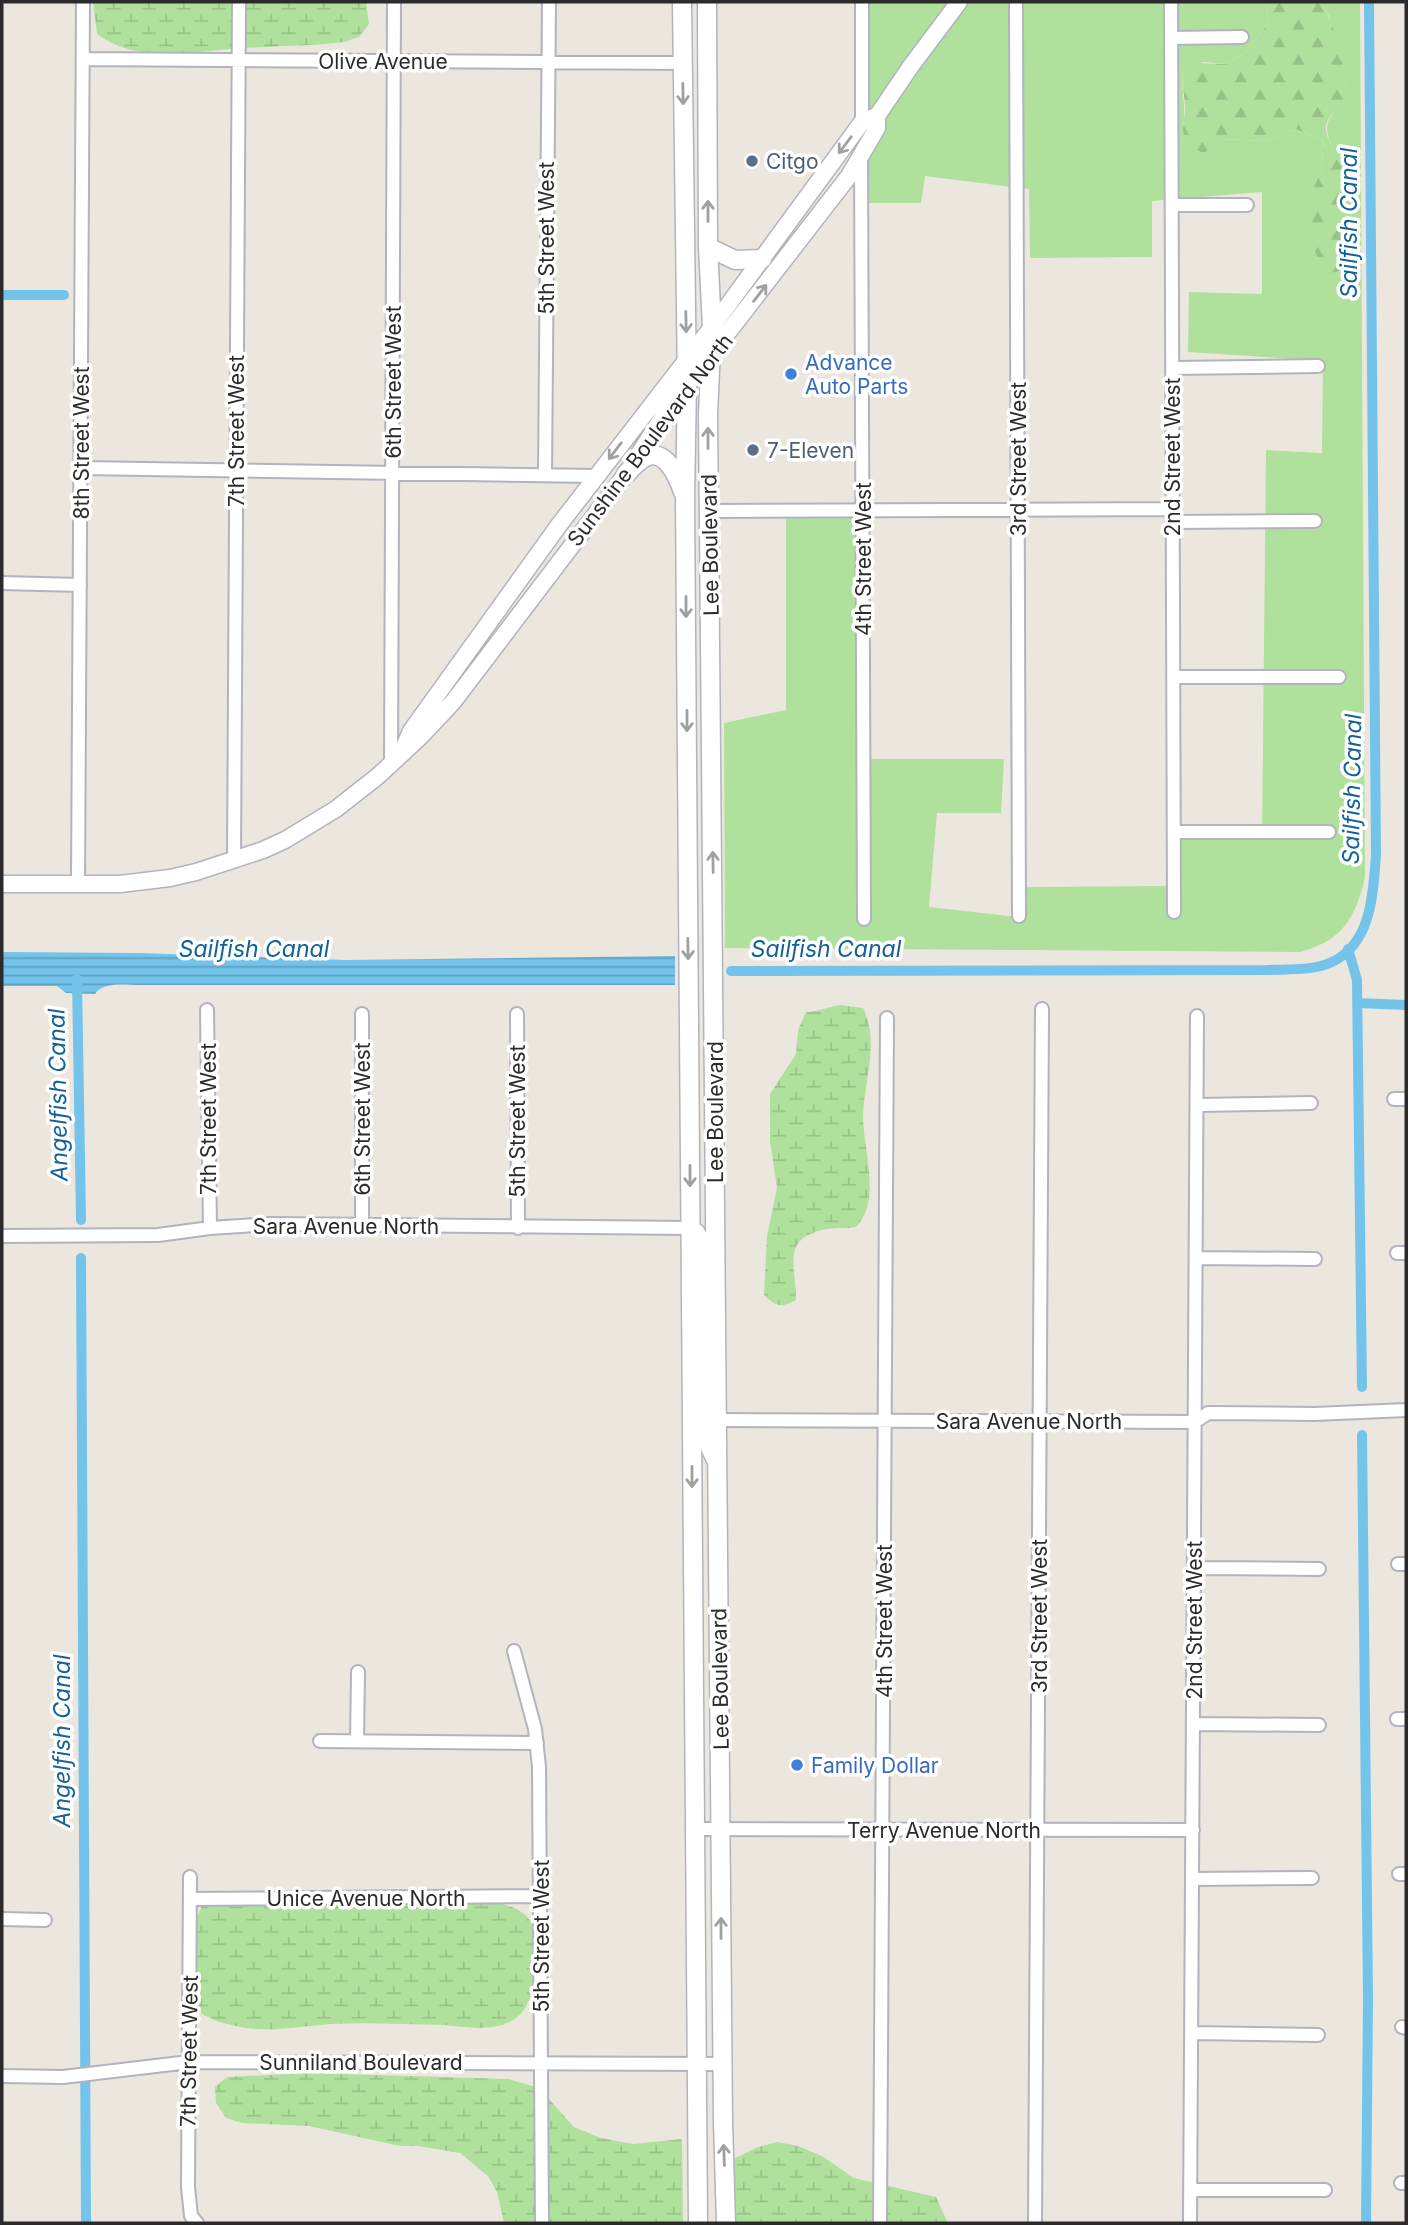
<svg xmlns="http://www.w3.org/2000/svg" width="1408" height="2225" font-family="Inter,sans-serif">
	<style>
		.green { fill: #afe19c }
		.forest { fill: url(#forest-firs) }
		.wetland { fill: url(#wetland-marsh) }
		.water { fill: url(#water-rules) }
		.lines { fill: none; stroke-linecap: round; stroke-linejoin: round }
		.canal { stroke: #74c3eb; stroke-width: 10 }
		.minor-casing { stroke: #b1b3be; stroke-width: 16 }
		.tertiary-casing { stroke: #b1b3be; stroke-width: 19 }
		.secondary-casing { stroke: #b1b3be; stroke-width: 21 }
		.minor { stroke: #fff; stroke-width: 12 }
		.tertiary { stroke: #fff; stroke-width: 16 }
		.secondary { stroke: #fff; stroke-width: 18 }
		.oneway { stroke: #a0a0a0 }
		.service-dot { fill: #5c6f8a; stroke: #fff; stroke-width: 2.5 }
		.shop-dot { fill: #3f7fe0; stroke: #fff; stroke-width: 2.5 }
		.labels { text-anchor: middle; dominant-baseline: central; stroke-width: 7; stroke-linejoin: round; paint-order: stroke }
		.street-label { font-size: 21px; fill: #2b2b2b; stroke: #fff }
		.service-label { font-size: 21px; fill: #4e5e75; stroke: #fff; text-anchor: start }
		.shop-label { font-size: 21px; fill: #366cbe; stroke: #fff; text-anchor: start }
		.water-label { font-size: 23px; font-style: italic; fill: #126198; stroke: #fff }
	</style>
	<defs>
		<pattern id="forest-firs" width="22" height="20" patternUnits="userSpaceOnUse" patternTransform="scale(1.75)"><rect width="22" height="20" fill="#afe19c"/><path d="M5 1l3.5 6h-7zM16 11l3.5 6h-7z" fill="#97c187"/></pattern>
		<pattern id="wetland-marsh" width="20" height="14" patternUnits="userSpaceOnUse" patternTransform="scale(1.75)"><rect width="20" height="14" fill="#afe19c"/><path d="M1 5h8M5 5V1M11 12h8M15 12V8" fill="none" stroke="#97c187"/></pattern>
		<pattern id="water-rules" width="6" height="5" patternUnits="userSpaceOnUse" patternTransform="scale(1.75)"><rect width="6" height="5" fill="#74c3eb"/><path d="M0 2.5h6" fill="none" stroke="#5f9fbf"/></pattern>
	</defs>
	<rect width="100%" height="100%" fill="#ece7de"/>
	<path class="green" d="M858,2h93l-78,108 -10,6z
		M967,2h301l-1,23 -21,27 -19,12 -23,-2 -21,7c-3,20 4,38 0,58l30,21 7,-9 46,2 29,-12 29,11 -3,32 -14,28 4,31 27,40c10,-24 11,-83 2,-108 -4,-12 -13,-21 -13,-35 0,-12 17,-25 19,-44l-17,-68 -8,-14h39l5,875c-9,41 -23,64 -65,75l-575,-4 -1,-225 62,-13v-201l75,1 3,249h140l-3,54h-64l-8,94 90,10v-30l152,-1 8,-62 83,14 4,-388 56,3 1,-92 -135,-9 1,-60 73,2v-102l-110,9v56l-122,1 -1,-69 -104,-13 -4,27h-62v-33l24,-51 68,-99z"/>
	<path class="forest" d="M1268,2h53c12,18 29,71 24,92 -3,11 -17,20 -19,32 -1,15 12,26 15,39 10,34 10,73 -2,106l-12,3c-16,-16 -9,-34 -23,-52l3,-22 14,-28 3,-32 -29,-11 -29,12 -46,-2 -7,9 -10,5c-8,-4 -15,-7 -18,-14 -4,-10 0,-20 0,-29 0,-15 -4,-27 -2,-41l10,-6 34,1 19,-12 21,-27z"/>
	<path class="wetland" d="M93,2h273l3,22 -10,13 -15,5c-34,4 -67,4 -102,6 -48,3 -103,17 -145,-14z
		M840,1005l23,3c17,33 1,74 0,108 0,33 19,85 -7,111 -10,2 -19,0 -29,2 -47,9 -31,36 -31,71 -14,8 -20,7 -32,-5l3,-59 10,-48 -7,-47v-47l26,-40 2,-24 8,-18c12,0 21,-5 34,-7z
		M491,1901c14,4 29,6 38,18 15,23 10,83 -13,99 -20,15 -50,9 -73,7 -37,-1 -75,-3 -112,-1 -28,2 -57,8 -85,4 -15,-3 -39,-7 -49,-19 -8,-11 -8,-54 -6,-68 1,-12 7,-25 11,-36l22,-2z
		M311,2073l197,6 31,9 35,39 27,11 32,6 49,-5 1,84h-179l-7,-31 -9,-16 -28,-23 -42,-7h-18l-91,-20 -67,-3 -16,-5 -10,-15 -1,-16 12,-10z
		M777,2142l21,4 24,10 32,22 82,19 12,26h-216l-1,-63 27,-13z"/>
	<path class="water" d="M2,952l137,1 207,7 329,-4v29h-535c-14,0 -37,-4 -45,9l-29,-1 -9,-7h-55z"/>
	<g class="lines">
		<path class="canal" d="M2,295h62
			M1348,949l9,31 5,407
			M731,971l536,-1c20,-1 46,1 65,-8 40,-19 41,-69 44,-107l-7,-853
			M77,979l4,241
			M1358,1003l48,2
			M81,1258l5,965
			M1362,1435l6,562 -2,226"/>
		<g class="minor-casing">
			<path id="minor" d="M862,2v120
				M1016,2l3,914
				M1171,2l3,910
				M1171,38l71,-1
				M83,59l600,4
				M861,157l3,762
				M1172,205h75
				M1173,368l145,-2
				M81,468l515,8
				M545,475l4,-473
				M709,511l463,-2
				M1172,522l143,-1
				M2,583l78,2
				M1173,677h166
				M391,763l3,-761
				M1174,832h155
				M234,861l5,-859
				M78,885l5,-883
				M207,1010l3,218
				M362,1014v211
				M517,1014l1,214
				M1394,1099h12
				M1197,1105l114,-2
				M2,1236l156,-1 52,-7 61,-4 419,4
				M1397,1253h9
				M1196,1258l119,1
				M718,1420l477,2 13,-9 107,1 91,-4
				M1398,1564h8
				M1194,1568l125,1
				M514,1651l21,78 4,38 3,456
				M1397,1719h9
				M1193,1724l126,1
				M320,1741l217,2
				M357,1741l1,-69
				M695,1829l498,1
				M1399,1874h7
				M190,1877l-2,310 3,29 6,7
				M1193,1879l119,-1
				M191,1899l350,-3
				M2,1919l43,1
				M1402,2027l4,1
				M1192,2033l126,2
				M2,2076l61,1 126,-15 533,2
				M1401,2183h5
				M1190,2190h135
				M880,2223l7,-1205
				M1035,2223l7,-1214
				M1190,2223l7,-1207"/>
		</g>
		<g class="tertiary-casing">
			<path id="tertiary" d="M404,747l7,-16 148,-206 153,-198 150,-205 15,-6 34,-50 48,-64
				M2,884h118l50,-6 26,-6 67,-22 22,-10 51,-31 42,-33 42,-39 33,-35 133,-175 40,-53 38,-59 185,-239 28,-48v-12"/>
		</g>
		<g class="secondary-casing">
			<path id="secondary" d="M682,2l5,383 -2,113 13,1725
				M707,2l1,245 4,80 -4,87 15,1708 3,101
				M708,247l27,13 27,-1
				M626,474c5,-5 11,-12 18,-16 21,-12 34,19 39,34
				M696,1233l6,11 1,12 1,179 12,25"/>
		</g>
		<use href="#minor" class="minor"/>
		<use href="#tertiary" class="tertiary"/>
		<use href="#secondary" class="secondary"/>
	</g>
	<defs><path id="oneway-shaft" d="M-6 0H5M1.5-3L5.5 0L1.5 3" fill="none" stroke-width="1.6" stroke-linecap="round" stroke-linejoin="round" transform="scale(1.75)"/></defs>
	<g class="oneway">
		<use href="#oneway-shaft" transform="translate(683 94) rotate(89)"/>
		<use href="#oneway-shaft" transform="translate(845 145) rotate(127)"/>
		<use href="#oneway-shaft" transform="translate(708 211) rotate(-90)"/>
		<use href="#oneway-shaft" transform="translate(760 293) rotate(-52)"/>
		<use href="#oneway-shaft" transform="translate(686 322) rotate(89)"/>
		<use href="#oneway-shaft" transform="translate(708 438) rotate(-90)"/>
		<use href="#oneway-shaft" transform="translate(615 451) rotate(127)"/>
		<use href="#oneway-shaft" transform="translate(686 607) rotate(90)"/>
		<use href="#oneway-shaft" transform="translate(687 721) rotate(90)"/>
		<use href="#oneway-shaft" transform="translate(713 862) rotate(-91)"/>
		<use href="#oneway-shaft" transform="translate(688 949) rotate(89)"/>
		<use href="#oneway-shaft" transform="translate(690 1176) rotate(90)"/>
		<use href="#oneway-shaft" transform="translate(692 1477) rotate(90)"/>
		<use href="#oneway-shaft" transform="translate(721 1928) rotate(-90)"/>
		<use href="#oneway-shaft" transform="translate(724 2155) rotate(-92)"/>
	</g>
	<g class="service-dot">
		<circle cx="752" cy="161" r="7"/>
		<circle cx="753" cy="450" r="7"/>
	</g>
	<g class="shop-dot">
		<circle cx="791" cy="374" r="7"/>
		<circle cx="797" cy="1765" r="7"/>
	</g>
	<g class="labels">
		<g class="street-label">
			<text x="383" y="61">Olive Avenue</text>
			<text transform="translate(546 238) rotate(-90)">5th Street West</text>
			<text transform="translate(393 382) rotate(-90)">6th Street West</text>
			<text transform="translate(236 431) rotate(-90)">7th Street West</text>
			<text transform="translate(650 440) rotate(-53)">Sunshine Boulevard North</text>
			<text transform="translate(81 443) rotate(-90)">8th Street West</text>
			<text transform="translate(1172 457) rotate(-90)">2nd Street West</text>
			<text transform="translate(1018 459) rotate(-90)">3rd Street West</text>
			<text transform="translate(710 545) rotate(-91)">Lee Boulevard</text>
			<text transform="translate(863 559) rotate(-90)">4th Street West</text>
			<text transform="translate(715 1112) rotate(-90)">Lee Boulevard</text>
			<text transform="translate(208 1119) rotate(-90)">7th Street West</text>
			<text transform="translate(362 1119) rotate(-90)">6th Street West</text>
			<text transform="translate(517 1121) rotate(-90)">5th Street West</text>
			<text x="346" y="1226">Sara Avenue North</text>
			<text x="1029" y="1421">Sara Avenue North</text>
			<text transform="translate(1039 1616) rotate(-90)">3rd Street West</text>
			<text transform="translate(1194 1620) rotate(-90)">2nd Street West</text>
			<text transform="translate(884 1621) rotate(-90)">4th Street West</text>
			<text transform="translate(720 1679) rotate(-91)">Lee Boulevard</text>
			<text x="944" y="1830">Terry Avenue North</text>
			<text x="366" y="1898">Unice Avenue North</text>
			<text transform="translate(541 1936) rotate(-90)">5th Street West</text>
			<text transform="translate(189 2051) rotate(-89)">7th Street West</text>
			<text x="361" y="2062">Sunniland Boulevard</text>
		</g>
		<g class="service-label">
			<text x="766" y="161">Citgo</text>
			<text x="767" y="450">7-Eleven</text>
		</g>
		<g class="shop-label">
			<text x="805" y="362">Advance<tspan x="805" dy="24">Auto Parts</tspan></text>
			<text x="811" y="1765">Family Dollar</text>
		</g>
		<g class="water-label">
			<text transform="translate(1349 223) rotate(-90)">Sailfish Canal</text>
			<text transform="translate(1352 789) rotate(-89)">Sailfish Canal</text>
			<text x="254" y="949">Sailfish Canal</text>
			<text x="826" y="949">Sailfish Canal</text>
			<text transform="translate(58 1095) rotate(-91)">Angelfish Canal</text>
			<text transform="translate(62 1741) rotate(-90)">Angelfish Canal</text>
		</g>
	</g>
	<rect width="1408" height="2225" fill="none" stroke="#2b2b2b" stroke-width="7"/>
</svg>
